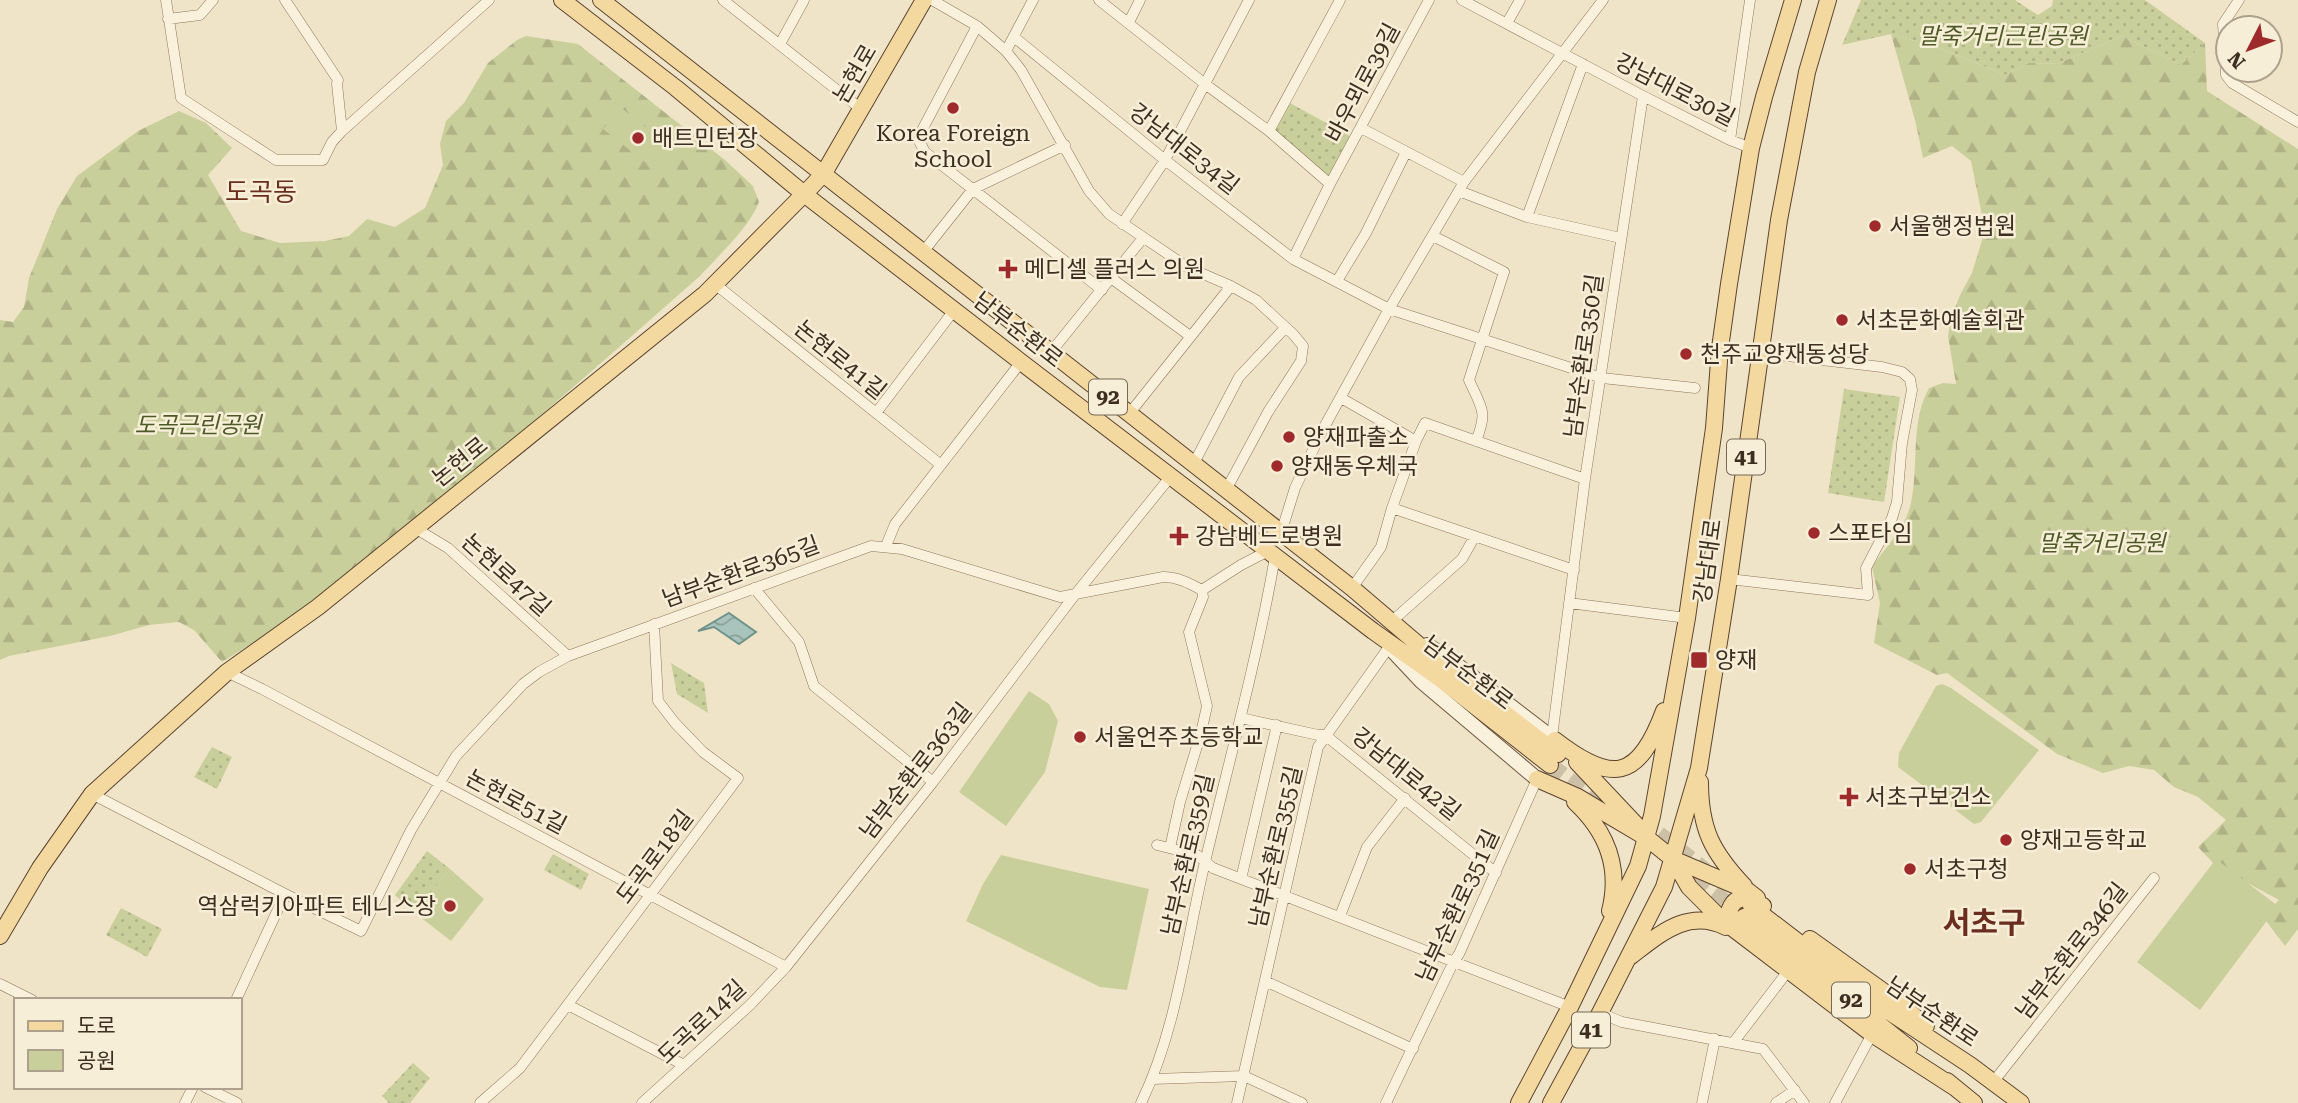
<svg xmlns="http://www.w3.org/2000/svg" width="2298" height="1103" font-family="'Roboto Serif','Noto Sans KR',serif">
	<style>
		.green { fill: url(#green-dots) }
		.forest { fill: url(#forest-firs) }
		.pitch { fill: #c9cf9b }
		.water { fill: url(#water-waves); stroke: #6f938a; stroke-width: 2 }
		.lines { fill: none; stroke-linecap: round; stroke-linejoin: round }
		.primary-tunnel { stroke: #ccc0a6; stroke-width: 16; stroke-dasharray: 16 8; stroke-linecap: butt }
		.minor-casing { stroke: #8d765c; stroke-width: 11 }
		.secondary-casing { stroke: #6f573f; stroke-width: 16 }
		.primary-casing { stroke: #5b4430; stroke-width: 18 }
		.minor { stroke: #faf1dc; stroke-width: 10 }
		.secondary { stroke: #faf1dc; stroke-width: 14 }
		.primary { stroke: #f3d9a0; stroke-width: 16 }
		.poi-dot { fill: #9e2a2b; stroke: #f7eed8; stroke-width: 2.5 }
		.labels { text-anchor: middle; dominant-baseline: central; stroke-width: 5; stroke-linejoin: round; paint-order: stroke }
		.shield { fill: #f7eed8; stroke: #756857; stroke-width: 2 }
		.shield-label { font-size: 21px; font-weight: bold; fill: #3d2e20 }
		.park-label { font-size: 23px; font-style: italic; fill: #4d5a26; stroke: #f7eed8 }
		.street-label { font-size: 23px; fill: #3d2e20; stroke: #f7eed8 }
		.poi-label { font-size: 23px; fill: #3d2e20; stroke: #f7eed8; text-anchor: start }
		.quarter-label { font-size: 26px; fill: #6b2e1e; stroke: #f7eed8 }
		.district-label { font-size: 30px; font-weight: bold; fill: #6b2e1e; stroke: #f7eed8 }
	</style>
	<defs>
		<pattern id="green-dots" width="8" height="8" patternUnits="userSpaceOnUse" patternTransform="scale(1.75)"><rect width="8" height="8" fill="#c9cf9b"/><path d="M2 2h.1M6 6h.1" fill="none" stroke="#aeb285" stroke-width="1.8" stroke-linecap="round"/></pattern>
		<pattern id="forest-firs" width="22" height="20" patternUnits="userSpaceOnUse" patternTransform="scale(1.75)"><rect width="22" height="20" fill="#c9cf9b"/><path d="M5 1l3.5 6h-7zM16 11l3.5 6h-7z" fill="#aeb285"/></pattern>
		<pattern id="water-waves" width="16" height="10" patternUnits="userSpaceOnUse" patternTransform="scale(1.75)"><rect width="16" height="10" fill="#a9c4bc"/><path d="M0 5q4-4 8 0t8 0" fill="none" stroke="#8ba098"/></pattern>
	</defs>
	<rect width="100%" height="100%" fill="#f0e4c8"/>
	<path class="green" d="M1861,0h154l23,15 14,-9 1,-6h92l60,43 -24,22 -59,-29 -65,28 -28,-1 -24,12 -63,-26 -51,-15 -49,11z
		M1290,103l60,33 -22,42 -54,-47z
		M1844,389l56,8 -16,105 -56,-9z
		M671,663l33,20 4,30 -31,-19z
		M212,747l20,10 -15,32 -23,-12z
		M427,851l23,18 -35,44 -20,-18z
		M553,854l36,20 -8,16 -37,-20z
		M121,908l41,21 -15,28 -41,-22z
		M413,1063l17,15 -20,25h-21l-7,-7z"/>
	<path class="forest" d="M1891,34l51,15 63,26 24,-12 28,1 65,-28 59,29 24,-22 2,48 91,58v780l-13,17 -22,-29 16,-17 -63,-34 -18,-19 28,-27 -28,-23 -24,-10 -20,-17 -25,-4 -26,7 -46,-19 -110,-81 -10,2 -63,-32 6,-40 -8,-36c13,-19 32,-38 38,-60 10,-40 -1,-82 19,-119l14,-5 13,1 -8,-48 3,-18 10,-25 11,-20 13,-43 -14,-69 -19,-15 -29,12 -7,-34z
		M526,36l52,8 147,116 28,26 6,16c-10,26 -40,53 -59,74 -94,83 -188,166 -286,245 -62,49 -124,100 -192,141l-28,-32 -15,-8 -30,3 -39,11 -101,20 -9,4v-340l13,2 11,-15 5,-29 28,-69 20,-33 61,-45 41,-20 27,12 26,25 -24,27 33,56 39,12 45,-2 24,-5 18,-17 28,8 30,-19 18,-43 -3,-21 6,-23 18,-18 24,-40 29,-23z"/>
	<path class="pitch" d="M620,107l52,41 -17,22 -52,-41z
		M1942,684l9,4 88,62 -58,72 -7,2 -76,-57 1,-14 37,-67z
		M1029,691l20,13 9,17 -13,51 -39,54 -47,-34z
		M1001,855l148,34 -22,101 -27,-3 -134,-66 17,-37z
		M2216,859l62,47 -78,104 -63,-48z
		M450,869l34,30 -33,42 -36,-28z"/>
	<path class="water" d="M729,613l27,19 -17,12 -25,-17 -16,4z"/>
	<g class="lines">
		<path class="primary-tunnel" d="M1550,765l54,41
			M1640,819l65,51
			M1676,863l65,51"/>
		<g class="minor-casing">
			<path id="minor" d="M166,0l15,98 95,62h47l9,-18 10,-11 147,-131
				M285,0l53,80 -1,4 5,47
				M723,0l138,109
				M932,0l45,26 29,25 15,19 68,121 20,23 78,53 44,19 25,14 37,34 10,12 -2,15 -33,51 -42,78
				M1099,0l106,84 64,47 61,53
				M1462,0l181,96 87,44 21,8
				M2239,0l-16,24 3,51 6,8 66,39
				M168,19l32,-4 13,-15
				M1129,22l11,-22
				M1507,23l13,-23
				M977,26l-57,108v9l5,9 177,138
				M1014,37l151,123 128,99 96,50 213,69 93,10
				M780,44l24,-44
				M1006,51l27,-51
				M1361,128l103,54
				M1269,131l71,-131
				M1730,140l20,-140
				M1459,191l68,26 94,21
				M1527,217l56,-153
				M1122,224l43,-64 84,-160
				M1433,236l71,36 -35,108c13,29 19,31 7,61
				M923,252l50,-63 92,-44
				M1293,259l37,-75 99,-184
				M1111,278l79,58
				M1337,281l29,-48 40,-81
				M715,284l226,181
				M1051,352l92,-114
				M1341,398l75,43
				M876,413l79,-104
				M1129,414l102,-128
				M1193,465l46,-88 46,-49
				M1392,508l182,62
				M415,528l33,20 120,108
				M1281,533l14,-45 27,-57 67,-122 75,-127 139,-182
				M886,546l9,-22 126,-162
				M1729,579l139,16 -2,-27 26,-50 5,-16 5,-59 10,-53 -2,-11 -8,-7 -20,-5 -122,-14
				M754,588l45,54 15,44 119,96
				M1352,588l29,-41 11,-39 24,-67 9,-18 160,56
				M1202,590l39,-25 27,-14
				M1569,603l118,15
				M1391,622l71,-63 13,-23
				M227,672l35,17 524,278
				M1241,718l77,17h7l171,138
				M1552,737l33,-258 58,-383
				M92,794l193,100
				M1157,845l40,10 16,13 357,139
				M1170,848l10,-46 21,-69 6,-27 -18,-74 14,-35 -1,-7
				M1241,879l36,-154
				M1340,916l27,-69 38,-49
				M1265,981l148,68
				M0,984l32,16
				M236,1000l49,-106 76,37 50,-101 45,-74 67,-72 16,-12 29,-16 303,-110 31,3 158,48 103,-20c15,0 26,6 39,13
				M568,1005l116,60
				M1600,1013l22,9 141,27 41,54
				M1733,1043l55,-72
				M1153,1079l91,-3 58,27
				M1994,1081l160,-203
				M205,1087l32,16
				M185,1103l8,-16
				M480,1103l40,-35 218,-290 -35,-26 -28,-29 -17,-22 -4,-77
				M642,1103l108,-98 36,-38 147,-185 141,-186 97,-120
				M1141,1103c36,-74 45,-161 64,-241 24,-101 52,-202 70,-305
				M1237,1103l81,-356 71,-100
				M1386,1103l67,-140 6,-9 78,-175
				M1702,1103l13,-64
				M1776,1103l19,-13
				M1835,1103l37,-69"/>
		</g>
		<g class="secondary-casing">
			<path id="secondary" d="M1427,645l21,13 107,82
				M1391,649l31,33 115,97"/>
		</g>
		<g class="primary-casing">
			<path id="primary" d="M562,0l114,88 128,106 217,168 352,269 66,47 111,87
				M601,0l751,588 95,81 111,85
				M1555,740c57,44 83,41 109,-29
				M1577,762l64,68
				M1537,779l41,18 25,15 44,26 26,21 75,32 9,7
				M1700,782c0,47 12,70 44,104
				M1575,802c32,30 46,65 35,109
				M1673,859l16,28 33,33 150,114 82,53
				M1751,906l137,105 82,54 51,38
				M1744,917l165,131
				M1737,931l-9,-14c4,-24 19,-21 35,-11
				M0,936l40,-68 52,-74 135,-122 91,-65 387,-313 107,-108 12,-13 100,-173
				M1810,939l84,60 32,27
				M1631,956c29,-22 57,-48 95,-29
				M1947,1081l27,22
				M1519,1103l51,-96 68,-141 14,-50 35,-198 27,-190 6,-80 9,-64 22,-136 13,-51 29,-97
				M1551,1103l49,-90 64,-126 35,-119 30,-189 50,-359 28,-148 21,-72"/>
		</g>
		<use href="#minor" class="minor"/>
		<use href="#secondary" class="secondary"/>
		<use href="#primary" class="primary"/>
	</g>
	<g class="poi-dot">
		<circle cx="953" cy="108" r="7"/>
		<circle cx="638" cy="138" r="7"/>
		<circle cx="1875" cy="226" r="7"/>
		<path d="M1004.5 258.5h7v7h7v7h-7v7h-7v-7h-7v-7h7z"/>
		<circle cx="1842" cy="320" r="7"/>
		<circle cx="1686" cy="354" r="7"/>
		<circle cx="1289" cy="437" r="7"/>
		<circle cx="1277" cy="466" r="7"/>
		<circle cx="1814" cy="533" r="7"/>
		<path d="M1175.5 525.5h7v7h7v7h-7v7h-7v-7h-7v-7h7z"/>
		<rect x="1690" y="651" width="18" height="18" rx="3.5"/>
		<circle cx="1080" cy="737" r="7"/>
		<path d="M1845.5 786.5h7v7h7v7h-7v7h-7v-7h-7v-7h7z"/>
		<circle cx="2006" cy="840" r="7"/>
		<circle cx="1910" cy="869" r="7"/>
		<circle cx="450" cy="906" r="7"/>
	</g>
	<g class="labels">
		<g class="shield">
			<rect x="1089" y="379.5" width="38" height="35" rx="5"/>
			<rect x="1727" y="439.5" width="38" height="35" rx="5"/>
			<rect x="1832" y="982.5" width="38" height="35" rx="5"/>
			<rect x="1572" y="1012.5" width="38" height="35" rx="5"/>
		</g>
		<g class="shield-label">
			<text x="1108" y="397">92</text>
			<text x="1746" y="457">41</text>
			<text x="1851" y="1000">92</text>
			<text x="1591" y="1030">41</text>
		</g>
		<g class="park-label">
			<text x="2003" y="36">말죽거리근린공원</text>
			<text x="198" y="425">도곡근린공원</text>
			<text x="2102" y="543">말죽거리공원</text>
		</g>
		<g class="street-label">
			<text transform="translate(855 74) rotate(-60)">논현로</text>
			<text transform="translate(1363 83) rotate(-62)">바우뫼로39길</text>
			<text transform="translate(1675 90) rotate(27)">강남대로30길</text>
			<text transform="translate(1184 149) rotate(38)">강남대로34길</text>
			<text transform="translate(1018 330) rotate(38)">남부순환로</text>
			<text transform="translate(1584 356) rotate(-82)">남부순환로350길</text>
			<text transform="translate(840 360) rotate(39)">논현로41길</text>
			<text transform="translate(460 462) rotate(-39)">논현로</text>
			<text transform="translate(1708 561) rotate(-82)">강남대로</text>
			<text transform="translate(741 572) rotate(-20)">남부순환로365길</text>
			<text transform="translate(506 575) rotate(42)">논현로47길</text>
			<text transform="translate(1468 673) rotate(37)">남부순환로</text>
			<text transform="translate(916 771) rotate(-52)">남부순환로363길</text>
			<text transform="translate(1406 774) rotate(39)">강남대로42길</text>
			<text transform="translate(516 802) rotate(28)">논현로51길</text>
			<text transform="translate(1276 847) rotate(-77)">남부순환로355길</text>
			<text transform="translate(1188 855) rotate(-77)">남부순환로359길</text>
			<text transform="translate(655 857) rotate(-53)">도곡로18길</text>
			<text transform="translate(1458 906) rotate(-65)">남부순환로351길</text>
			<text transform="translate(2072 951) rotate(-52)">남부순환로346길</text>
			<text transform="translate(1932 1012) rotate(34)">남부순환로</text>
			<text transform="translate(702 1022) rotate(-43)">도곡로14길</text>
		</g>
		<g class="poi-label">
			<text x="953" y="133" text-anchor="middle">Korea Foreign<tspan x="953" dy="26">School</tspan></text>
			<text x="652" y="138">배트민턴장</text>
			<text x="1889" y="226">서울행정법원</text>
			<text x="1024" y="269">메디셀 플러스 의원</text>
			<text x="1856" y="320">서초문화예술회관</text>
			<text x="1700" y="354">천주교양재동성당</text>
			<text x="1303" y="437">양재파출소</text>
			<text x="1291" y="466">양재동우체국</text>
			<text x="1828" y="533">스포타임</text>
			<text x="1195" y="536">강남베드로병원</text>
			<text x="1715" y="660">양재</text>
			<text x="1094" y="737">서울언주초등학교</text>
			<text x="1865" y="797">서초구보건소</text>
			<text x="2020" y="840">양재고등학교</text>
			<text x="1924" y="869">서초구청</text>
			<text x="436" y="906" text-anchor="end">역삼럭키아파트 테니스장</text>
		</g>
		<g class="quarter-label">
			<text x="261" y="192">도곡동</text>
		</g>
		<g class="district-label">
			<text x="1984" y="922">서초구</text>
		</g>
	</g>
	<rect x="14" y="998" width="228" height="91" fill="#f7eed8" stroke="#ada18e" stroke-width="2"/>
	<rect x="28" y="1021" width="35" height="10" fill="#f3d9a0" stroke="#ada18e" stroke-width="2"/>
	<text x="77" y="1033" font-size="21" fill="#3d2e20">도로</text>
	<rect x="28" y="1050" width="35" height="21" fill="#c9cf9b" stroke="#ada18e" stroke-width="2"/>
	<text x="77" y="1068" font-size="21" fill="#3d2e20">공원</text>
	<g transform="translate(2249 49) rotate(228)"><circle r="33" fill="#f7eed8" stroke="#ada18e" stroke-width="2"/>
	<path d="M0-5L12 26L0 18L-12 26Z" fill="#9e2a2b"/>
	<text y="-10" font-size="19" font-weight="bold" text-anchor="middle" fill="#3d2e20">N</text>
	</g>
</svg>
